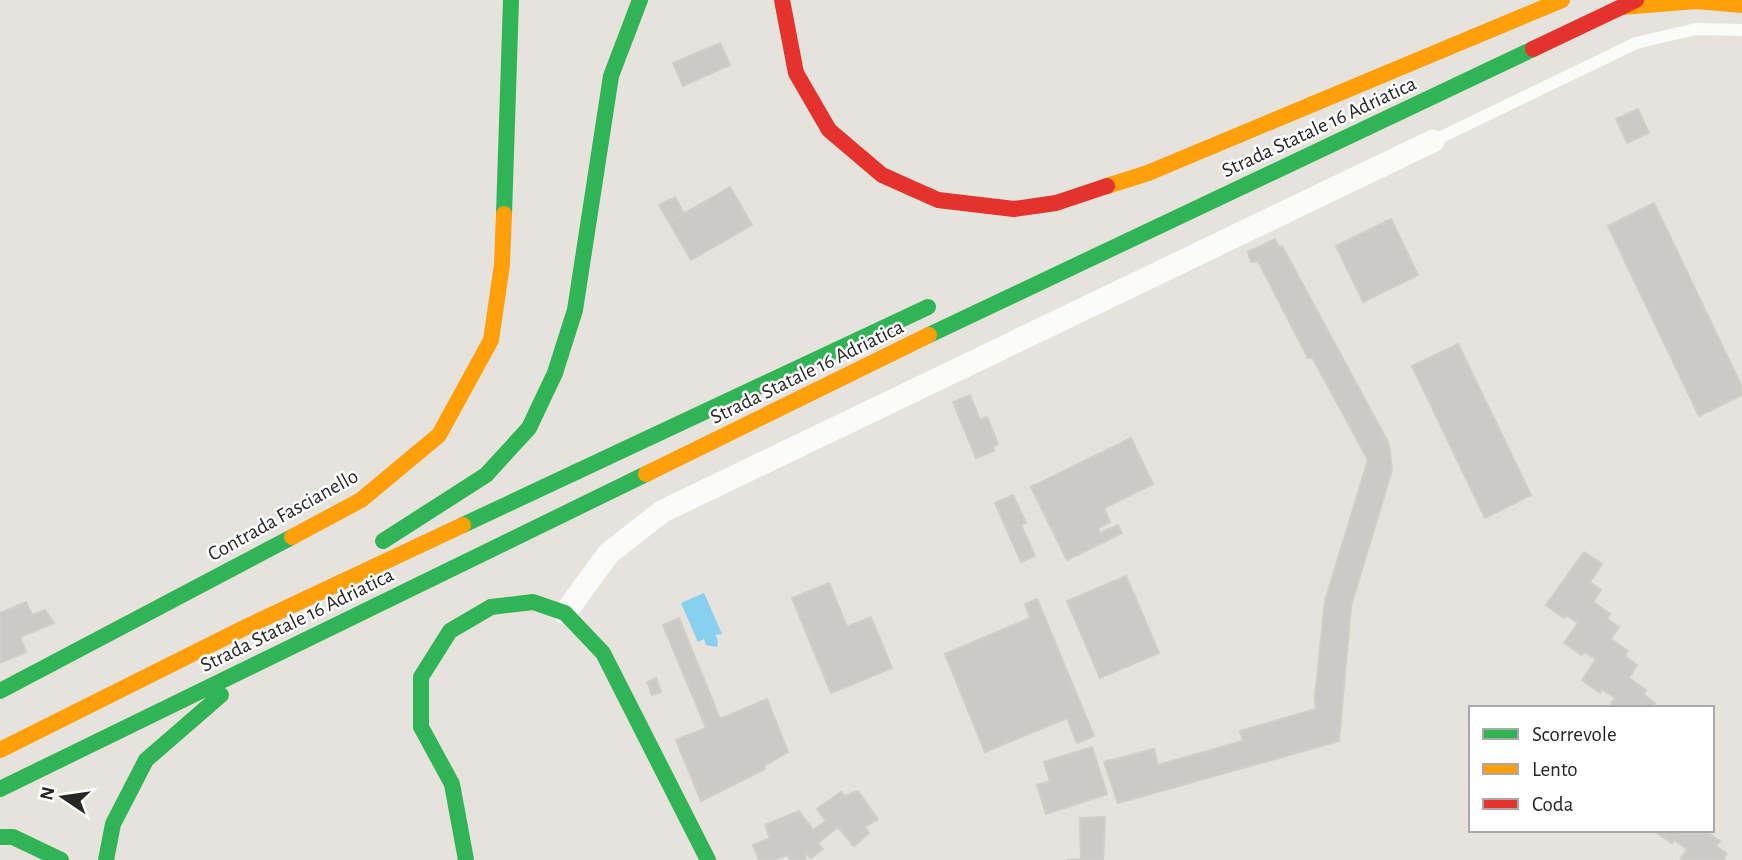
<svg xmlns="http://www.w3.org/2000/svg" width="1742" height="860" font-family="'Alegreya Sans',sans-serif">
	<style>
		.water { fill: #88d0ef }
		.building { fill: #cccac6; stroke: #d1cec8; stroke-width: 2 }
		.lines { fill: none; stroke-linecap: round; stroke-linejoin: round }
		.lane { stroke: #fbfbfa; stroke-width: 12 }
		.street { stroke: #fbfbfa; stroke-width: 23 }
		.fast { stroke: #30b455; stroke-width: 16 }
		.slow { stroke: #ff9f0a; stroke-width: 16 }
		.jam { stroke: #e5322d; stroke-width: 16 }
		.labels { text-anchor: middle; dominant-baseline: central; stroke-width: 5; stroke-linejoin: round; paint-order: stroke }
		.street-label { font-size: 21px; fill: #272727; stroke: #fff }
	</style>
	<rect width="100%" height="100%" fill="#e6e2dc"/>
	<path class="water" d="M704,593l18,41 -7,1 3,5 -1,7 -11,-2 -2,-6 -6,3 -17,-39z"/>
	<path class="building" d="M720,43l10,22 -47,21 -10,-23z
		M1638,109l11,24 -22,10 -11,-24z
		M730,187l22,38 -61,35 -22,-38z
		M675,197l9,17 -15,8 -10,-17z
		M1654,203l88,184v8l-43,21 -91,-190z
		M1391,219l27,56 -55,27 -27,-56z
		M1275,239l4,8 3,-1 106,196 2,10 2,18 -41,136 -12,135 -221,62 -14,-41 50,-13 4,16 85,-24 -3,-10 76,-22 -1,-12 10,-96 43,-141 -56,-103 -4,1 -50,-97 -7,1 -3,-10z
		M1458,344l73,151 -46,23 -73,-152z
		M970,395l10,25 7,-3 11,27 -5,3 1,4 -18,7 -23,-56z
		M1131,438l22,46 -49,24 6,14 -12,6 2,5 18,-8 4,8 -55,27 -36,-73z
		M1013,495l13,28 -5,2 14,31 -14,6 -26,-59z
		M1584,552l18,12 -12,18 11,8 -8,12 17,12 -3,5 12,8 -8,12 17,12 -3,5 12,9 -8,13 17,12 -3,4 12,9 -3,5h-44l7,-10 -13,-9 -2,4 -18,-13 14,-21 -11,-7 -3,3 -18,-12 14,-20 -12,-8 -2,3 -18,-13z
		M1126,576l33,77 -59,25 -33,-77z
		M829,583l18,44 24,-10 21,51 -61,25 -39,-95z
		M1037,599l57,137 -17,7 -10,-25 -82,34 -40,-98 85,-36 -5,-14z
		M26,602l6,13 13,-5 9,13 -34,14 6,15 -26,11v-50z
		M679,618l41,101 47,-20 21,53 -24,14 1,3 -64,32 -25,-61 30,-12 -43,-103z
		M656,678l5,14 -9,3 -5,-13z
		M1092,747l15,47 -61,20 -9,-29 13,-4 -6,-19z
		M858,791l20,28 -13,8 4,6 -15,13 -16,-19 -20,16 5,6 -12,9 -5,-4 -1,6h-14l-4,-5 -12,5h-16l-6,-15 17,-7 -5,-13 34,-14 14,19 13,-9 -9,-12 24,-17 4,4z
		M1105,817l-2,43h-36l14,-1 -1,-41z
		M1704,830l16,11 -4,5 11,8 -4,6h-43l7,-11 -13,-9 -2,3 -18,-12z"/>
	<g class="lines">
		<path class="lane" d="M1433,141l203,-98 60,-14 46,1"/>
		<path class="street" d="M565,613l44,-60 54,-42 770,-370"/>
		<path class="fast" d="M504,214l7,-214
			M929,335l604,-286
			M463,525l465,-218
			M383,541l103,-66 43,-47 26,-55 20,-63 36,-234 29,-76
			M565,613l38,40 105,207
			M0,691l292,-154
			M0,789l646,-315
			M0,837h13l48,23
			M106,860l7,-36 33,-64 75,-65
			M466,860l-14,-76 -31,-57v-50l29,-46 41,-24 42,-5 32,11"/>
		<path class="slow" d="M1622,7l74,-6 46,4
			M1107,186l41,-13 414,-173
			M646,474l283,-139
			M292,537l69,-37 78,-65 52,-95 11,-75 2,-51
			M0,750l248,-124 215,-101"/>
		<path class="jam" d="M782,0l14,73 33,57 53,45 56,25 76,9 42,-6 51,-17
			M1533,49l103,-49"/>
	</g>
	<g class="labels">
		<g class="street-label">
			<text transform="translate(1319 127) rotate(-25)">Strada Statale 16 Adriatica</text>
			<text transform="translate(807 372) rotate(-26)">Strada Statale 16 Adriatica</text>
			<text transform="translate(283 515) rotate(-29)">Contrada Fascianello</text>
			<text transform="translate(297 620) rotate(-26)">Strada Statale 16 Adriatica</text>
		</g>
	</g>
	<rect x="1469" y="706" width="245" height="126" fill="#ffffff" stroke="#a9a9a9" stroke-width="2"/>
	<rect x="1483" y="729" width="35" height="10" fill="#30b455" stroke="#a9a9a9" stroke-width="2"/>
	<text x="1532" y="741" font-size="21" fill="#272727">Scorrevole</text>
	<rect x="1483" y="764" width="35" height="10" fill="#ff9f0a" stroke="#a9a9a9" stroke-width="2"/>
	<text x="1532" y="776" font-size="21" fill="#272727">Lento</text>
	<rect x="1483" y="799" width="35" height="10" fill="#e5322d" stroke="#a9a9a9" stroke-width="2"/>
	<text x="1532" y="811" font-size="21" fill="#272727">Coda</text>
	<g transform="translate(63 797) rotate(283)" stroke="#ffffff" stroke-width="5" paint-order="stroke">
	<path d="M0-5L12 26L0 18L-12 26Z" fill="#272727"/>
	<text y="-10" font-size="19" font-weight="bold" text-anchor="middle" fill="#272727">N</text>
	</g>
</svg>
